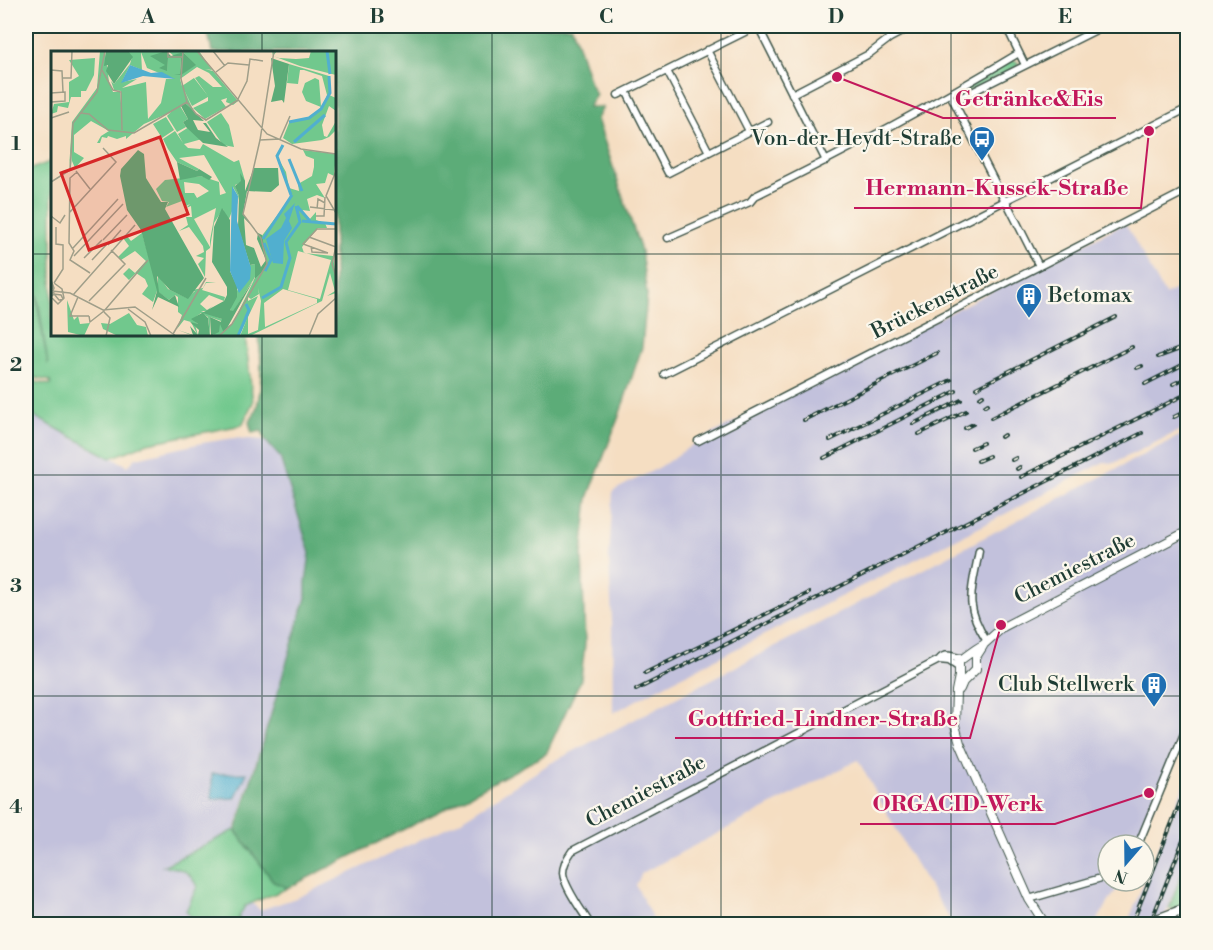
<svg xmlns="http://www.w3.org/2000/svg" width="1213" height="950" font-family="'Libre Bodoni',serif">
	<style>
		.industrial { fill: #c2c1dc }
		.green { fill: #71c88d; stroke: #488260; stroke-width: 1.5 }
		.forest { fill: #5cac78; stroke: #3e7456; stroke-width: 1.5 }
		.water { fill: #51afcf; stroke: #387682; stroke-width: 1.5 }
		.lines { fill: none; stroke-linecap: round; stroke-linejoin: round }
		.minor-casing { stroke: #3f5549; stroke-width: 9 }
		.tertiary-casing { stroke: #3f5549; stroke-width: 10 }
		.primary-casing { stroke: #3f5549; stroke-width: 12 }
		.minor { stroke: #fff; stroke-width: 6 }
		.tertiary { stroke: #fff; stroke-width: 8 }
		.primary { stroke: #fff; stroke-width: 9 }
		.rail-casing { stroke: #1f3d34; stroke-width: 4 }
		.rail { stroke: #fbf7ec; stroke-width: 1.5; stroke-dasharray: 4.5; stroke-linecap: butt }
		.primary-bridge-casing { stroke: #3f5549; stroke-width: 12; stroke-linecap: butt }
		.primary-bridge { stroke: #fff; stroke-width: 9 }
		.grid { fill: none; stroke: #1f3d34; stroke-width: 1.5; stroke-opacity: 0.55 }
		.labels { text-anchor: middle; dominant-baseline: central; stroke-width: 4.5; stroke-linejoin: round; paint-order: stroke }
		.poi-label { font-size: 21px; fill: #1f3d34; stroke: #fbf7ec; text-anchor: end }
		.street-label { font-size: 21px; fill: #1f3d34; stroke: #fbf7ec }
		.inset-river { fill: none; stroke: #51afcf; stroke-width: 3 }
		.inset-road { fill: none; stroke: #9f9e89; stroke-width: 1.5 }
		.view { fill: #d62828; fill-opacity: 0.15; stroke: #d62828; stroke-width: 3 }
		.inset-edge { fill: none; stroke: #1f3d34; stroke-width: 3 }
		.leader { fill: none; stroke: #c2185b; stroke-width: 2 }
		.callout-dot { fill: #c2185b; stroke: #fbf7ec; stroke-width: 2 }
		.callout-label { font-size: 22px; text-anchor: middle; font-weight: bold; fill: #c2185b; stroke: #fbf7ec; stroke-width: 4.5; stroke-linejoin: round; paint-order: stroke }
		.neatline { fill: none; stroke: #1f3d34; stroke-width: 2 }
		.grid-label { font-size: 20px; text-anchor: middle; font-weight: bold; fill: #1f3d34 }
	</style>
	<rect width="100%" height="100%" fill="#fbf7ec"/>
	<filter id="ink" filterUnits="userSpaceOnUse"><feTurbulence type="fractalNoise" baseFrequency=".0167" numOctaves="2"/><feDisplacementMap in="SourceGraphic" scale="12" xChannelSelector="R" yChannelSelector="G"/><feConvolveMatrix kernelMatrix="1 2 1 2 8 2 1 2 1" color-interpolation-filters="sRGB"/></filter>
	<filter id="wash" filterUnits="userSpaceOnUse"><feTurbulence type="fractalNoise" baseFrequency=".008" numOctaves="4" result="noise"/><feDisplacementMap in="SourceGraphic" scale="24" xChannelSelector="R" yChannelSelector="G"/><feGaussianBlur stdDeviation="1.35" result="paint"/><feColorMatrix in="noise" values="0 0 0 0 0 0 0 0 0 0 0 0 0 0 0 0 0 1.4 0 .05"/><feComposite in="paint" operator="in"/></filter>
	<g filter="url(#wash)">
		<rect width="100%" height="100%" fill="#f5dec2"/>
		<path class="industrial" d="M1125,223l40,72 11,-6 3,5 8,-4v137l-73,36 -10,-1 -118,62 -318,159 -55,30 -1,-92 -3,-63 4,-67 47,-24 38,-26z
			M32,415l96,51 8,-8 66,-15 32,-5 31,2 15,17 18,56 12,40 -4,30v15l-71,232 -71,35 15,3 14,8 4,11 -11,24 6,6 -1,7h-165v-499z
			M1187,432v287l-50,126h-29v36h14l-27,43h-142l-39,-62 -56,-102 -216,113 -6,12 19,39h-416v-7l6,-11 7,-3 8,7 39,-13 159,-75 91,-58z
			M1187,778v80l-25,66h-35z"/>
		<path class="green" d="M1011,60l7,2v3l-3,3 -57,28v-2z
			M52,161v173l193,1 8,67 -11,23 -94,18 -37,15 -79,-43 -6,10v-45l25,5 -1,-4 -24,-5v-137l22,126 -22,-146v-48z
			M235,830l39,52 14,6 -43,18 -6,11v7h-49v-8l-4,-5 11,-24c-7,-17 -17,-19 -34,-21z
			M1187,859v45l-17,6 -1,-1z"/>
		<path class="forest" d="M202,26h370l18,57 6,12 -8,12h15l-6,12 44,132 6,44 -5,52 -23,69 -31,82 -6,56 3,90 -4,35 -35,75 -106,57 -152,77 -14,-6 -38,-51 70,-233v-15l4,-30 -30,-96 -15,-17 -3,-9 -10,2 -3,-11c15,-16 13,-67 9,-87l76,-1v-282h-122l-3,-15z"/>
		<path class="water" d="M247,773l-12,25 -23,1v-25z"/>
	</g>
	<g filter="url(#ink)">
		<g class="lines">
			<g class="minor-casing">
				<path id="minor" d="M758,26l68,135
					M1006,26l19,39
					M707,50l42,81
					M667,71l42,81
					M626,91l42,82 100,-51
					M792,94l77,-40 21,-16 23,-12
					M618,95l139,-69
					M952,98l53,104
					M954,101l150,-75
					M1006,201l33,65
					M668,238l82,-36 5,-6c90,-44 178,-91 264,-143
					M664,374l524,-266
					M698,441l490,-251
					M979,551c-7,40 -16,52 7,89
					M939,660l10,1 9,6
					M1138,845l50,-121
					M1029,899l79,-23
					M590,924c-7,-12 -26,-37 -27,-51 0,-8 4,-15 9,-22l367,-191c6,-9 14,-2 23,-2"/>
			</g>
			<g class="tertiary-casing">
				<path id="tertiary" d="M960,689l3,-7 13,-13v-12l7,-11
					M1045,924l-16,-25 -69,-156 -5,-18 1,-34 3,-15v-14c1,-2 22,-17 24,-17l20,-18 185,-96"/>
			</g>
			<g class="primary-casing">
				<path id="primary" d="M1177,912l11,-4
					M1167,924l21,-8"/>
			</g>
			<use href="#minor" class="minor"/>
			<use href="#tertiary" class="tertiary"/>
			<use href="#primary" class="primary"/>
			<g class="rail-casing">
				<path id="rail" d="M1158,357l30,-11
					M1137,368l5,-2
					M1145,384l43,-22
					M1173,384l15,-7
					M976,388l140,-71
					M980,397l3,-2
					M985,406l3,-2
					M1174,417l14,-7
					M991,418l141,-71
					M804,420l133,-67
					M913,424l48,-24
					M965,428l8,-4
					M919,434l47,-23
					M1001,437l3,-2
					M830,440l121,-60
					M972,448l11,-5
					M824,458l132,-67
					M1012,460l4,-2
					M978,461l11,-5
					M1017,469l3,-2
					M1021,477l167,-84
					M645,673l164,-80
					M636,690l506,-257
					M1132,924l56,-142
					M1150,924l38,-96"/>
			</g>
			<use href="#rail" class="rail"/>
			<g class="primary-bridge-casing">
				<path id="primary-bridge" d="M1145,924l32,-12"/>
			</g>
			<use href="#primary-bridge" class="primary-bridge"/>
		</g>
	</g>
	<path class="grid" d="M262,26v26M492,26v898M721,26v898M951,26v898M26,254h26M334,254h854M262,334v590M26,475h1162M26,696h1162"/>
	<defs>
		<g id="bus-pin" transform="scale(1.35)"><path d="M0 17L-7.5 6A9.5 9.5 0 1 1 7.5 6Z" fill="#1f6fb2" stroke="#fbf7ec"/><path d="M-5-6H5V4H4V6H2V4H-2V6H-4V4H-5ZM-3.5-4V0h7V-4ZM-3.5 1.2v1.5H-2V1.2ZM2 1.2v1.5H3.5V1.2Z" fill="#fff"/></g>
		<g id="building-pin" transform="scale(1.35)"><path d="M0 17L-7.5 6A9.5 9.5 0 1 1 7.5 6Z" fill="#1f6fb2" stroke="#fbf7ec"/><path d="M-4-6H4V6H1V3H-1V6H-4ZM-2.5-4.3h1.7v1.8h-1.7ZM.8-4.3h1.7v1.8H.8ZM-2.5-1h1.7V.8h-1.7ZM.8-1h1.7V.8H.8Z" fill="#fff"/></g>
	</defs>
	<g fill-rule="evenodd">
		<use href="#bus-pin" x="982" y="139"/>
		<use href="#building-pin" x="1029" y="296"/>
		<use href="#building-pin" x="1154" y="685"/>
	</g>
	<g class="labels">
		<g class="poi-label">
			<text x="962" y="139">Von-der-Heydt-Straße</text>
			<text x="1048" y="296" text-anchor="start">Betomax</text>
			<text x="1134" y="685">Club Stellwerk</text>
		</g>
		<g class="street-label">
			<text transform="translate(935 302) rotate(-27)">Brückenstraße</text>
			<text transform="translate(1075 569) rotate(-27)">Chemiestraße</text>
			<text transform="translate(646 792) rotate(-28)">Chemiestraße</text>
		</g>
	</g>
	<g transform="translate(51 51)">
		<rect width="285" height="285" fill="#f5dec2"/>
		<path d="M49,0h5l4,31 4,10h7l1,11v-12l-7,-1 -3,-9 3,3 16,-20 2,-7 -5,-6h39v5l1,-5h32l13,19 -7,-1 8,2 30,36 -5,-6 -5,4 -7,-3 1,-4 -6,2 5,7 -21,12 -12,-11 15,-7v-4l-16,9 -9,-18 12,26 -10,-11 -5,3 8,13 -5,3 3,5 -9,5 -10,-16 4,-4 -27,12 -18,15v-3l-9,3 -9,-3 -1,2 -5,-1 -2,6h-3l4,-7 8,-5 -18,-10 -17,14v17l10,6 -9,10 -3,-7v6l-1,-16 -2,18 3,-47 25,-34zM117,0l6,5 9,-4 12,13 -15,10 1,-17h-13l-1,13zM90,1l6,16 27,11h-8l-5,24 -13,16 -2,-37 -24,6 15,-9 -15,3 8,-17 12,5zM146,16l12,6 13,14h-9l-14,-11 -4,2 13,18 -14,-18 -12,8 -2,-7zM221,0h5l-4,5 6,2 17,1 13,-1 2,-7h25v24l-36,-9 -27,-10zM44,7l-1,17 -8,16h-5v6h-10l-3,11 -10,-2 -1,6 -6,2 3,-10 15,-2v-20l10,-6 -10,-16zM238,13l40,12v19l7,3v13l-7,-5 -7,19 2,11 3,1 9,-16v9l-7,7 -7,3 -30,4 -9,-6 6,-15 21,-5 12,-9 5,-14 -5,-19 -18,-6h-4l-2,14 -11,-1zM264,27l4,2 2,27 -15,-6 -4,-9 3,-9zM170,62l8,12 5,22 -11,-2 -16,-23zM115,66l8,13 -12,8 -9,-14zM138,76l13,12 -18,5 4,4 12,1 3,-5 31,18 5,-2 6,21 -10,4 4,11 -3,13 2,-13 -5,-9 1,19 -5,13 -5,-3 -1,-7 -9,14 -4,25 -4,3 -1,26 -7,-13 6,-6 -8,-2 8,-4 -1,-6 -14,-19 -10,4 9,-6 -2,-8h6l-1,-11 -5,2 4,-4 -4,2 -4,-5 -16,6 3,-5 -7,-1 -6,-12 9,-9 36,-4 18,6 1,13 6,-2 -22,-38 -25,3 20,11 -2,2 -20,-9 -9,-13 -5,-10 12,-8 8,12 -5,-9zM133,131l15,2 10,7 -12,7 -3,-5h-9zM165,157l-6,32v7l-16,-28zM252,99l33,4 -2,22 -6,-3 -3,10 -9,1 9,14 -8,-3 -10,4 3,12 -8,-1 7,10 7,-8v8l9,3 2,5h-9l-16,19 2,6 29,3 3,23v14l-9,3 8,-5 -5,-18 -8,28 -72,35h-10l7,-17 -8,17h-26l8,-15 -11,-4v19l-2,-19 -7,-4 -8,6 15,17 -13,-12 3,12 -7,-14 -7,-2 -7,9 5,-14 -4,-3v-15l-3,-2 -6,5 -12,-9 -4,11 -11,-8 6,-8 -3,-7 -9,-6 -7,7 -6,-6 6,-6 6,5 11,-12 -11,-10 -14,9 -3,-3 11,-11 -6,-8 3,-3 5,6 11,-8 16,57v-15l10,14 19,9 8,-7h-9l17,-3 3,-6h10l-10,1 -4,7 23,7 -1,4 -15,-6 -9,9 7,6 6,-4 -6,5h-6l21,8 2,10 9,-6 21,-43 13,-14 -6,-29 30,-40 -13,-39 8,14 3,16 10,3 -1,-7 14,-8 2,-9v-8l-8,-3zM247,200l33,9 -11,39 -32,-9zM207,237l3,13 -3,29 -10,4v-17l10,-21 -10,5v-4l3,2 8,-5zM232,238l34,10v4l-52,24 -1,-24zM204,213v13l-22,35 -3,-2 6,-18 14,-17v-10zM16,249l7,20 4,-4 2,8 10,-1 -6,13 -16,-4zM78,262l8,12 9,2 2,9h-30l-15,-7 -2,-6 9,1z" fill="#71c88d" fill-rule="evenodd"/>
		<path d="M55,0h22l5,6 -19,27 -8,-13 2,-6 -4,1zM115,0l5,5 12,-4 13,13 -15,10 -7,-1h6l1,-16h-13l-1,13 -8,-3 6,-3 -15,-9zM220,7l18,6 -5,39 -2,-3 -11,2 4,-16zM134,52l19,18 -11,-1 5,10 12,2 -7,-9h3l10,15 12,9 -25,-4 -17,-16 -3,-5 5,-3 -7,-13zM87,99l6,4 2,24 15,24h7l-3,7 39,69 -16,21 -18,-9 -13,-14 2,16 10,8 6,-5 4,12 -21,-10 -6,13 5,-19 -16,-61 -14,-20 -7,-34 1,-7zM126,111l20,9 2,-2 13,8 -3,3 -8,-4 -21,4zM203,117h24l1,17 -8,7 -24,-1 -4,23 8,11 -7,-7 2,27 8,3 7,19 5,-7 -9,-21 1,-6 4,2 5,29 -1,4 -13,13 -27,49 -3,1 -3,-7 -1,8 -8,4 -1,-19 11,5 1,-3 -19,-6 5,5 2,18h-16l-16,-6 15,5 -3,-9 8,9 1,-5 -9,-8 8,2 -7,-5 33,-18 3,-6v-8l-15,-25 2,-35 8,-19 8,12v51l7,15v11l-7,13 3,1 22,-33v-14l-5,1 -12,-38 1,-31 -4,-10 6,-5 -1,-8 5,8v10z" fill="#5cac78"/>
		<path d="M79,14l21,8 11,-1 13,7 -32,-3 -22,7zM181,135l6,10 -1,25 14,47 -1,11 -11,14 -9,-22zM244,152l-6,18 3,7 -8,13 -1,23 -10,-1 -7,-24 15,-11 5,-10 -2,-4z" fill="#51afcf"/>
		<path class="inset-river" d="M276,0l3,23M238,71l20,-4 12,-9 9,-16 -1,-17M243,91l31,-27M232,94l-6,11 14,39M238,108l13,32M246,155l13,15M251,170l34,3M212,188l29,-44M213,192l7,17 -6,11M211,247l19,-11 9,-29 -4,-16 14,-20 -4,-16M187,285l11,-26 -3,-6"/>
		<path class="inset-road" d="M117,0v6h14M132,0l-2,28 6,23 9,12 10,6 32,-20M146,0l70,83 34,15 35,5M162,0l12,15M0,19l11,1 1,21M51,19l11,20 8,2 1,38M165,21l12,-9 21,2M11,27h9l1,-27M0,42l14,-1v9l-14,1M187,48l9,-18 3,-22 13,2M29,62l9,1 19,16 26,3 53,-31M0,67l18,-6M209,89l20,-1 10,-23M25,120l14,18M285,120l-10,25 10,17M26,121l-7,6 -1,65 5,8 -4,9 20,13M0,131l19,-12 3,-47 24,-31 8,-41M259,156l25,3M266,158l1,-10 7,4M19,161l46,-50 -13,-14M0,165l9,7 5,-8M265,165h8l1,-19M258,186l27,10M52,189l24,-25M57,194l13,-15M260,195l1,6 16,1M285,195l-4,18 4,13M22,197l45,-49M277,202l-25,-9 14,-15h19M23,205l49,-52M33,207l18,-18M41,209l15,-16M0,229l3,8 -3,9M0,230l3,13 5,6h1l3,-1 -2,-4 -7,-1 -2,2M3,232l9,-14v-24l-7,-1v-17M1,240l18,2 33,17 32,-3 41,29M22,244l62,-70M27,246l-8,19h19M1,247l6,6 6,-6 -2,-9 -8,-6M38,250l36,-37 -14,-14M77,258l17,13 6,14M53,260l44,-51M53,261l6,6 -4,18M38,265l1,6 14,-11M122,283l33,-56M168,285l13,-12 35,-60 -6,-26 -18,-24 17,-74 14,-89M258,285l9,-22 18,-16"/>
		<path class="view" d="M109,86l28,77 -99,36 -28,-77z"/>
		<rect width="285" height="285" class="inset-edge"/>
	</g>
	<path class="leader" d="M837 77L943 118H1116M1149 131L1141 208H854M1001 625L970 738H675M1149 793L1055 824H860"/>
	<g class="callout-dot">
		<circle cx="837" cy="77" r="6"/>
		<circle cx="1149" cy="131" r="6"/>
		<circle cx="1001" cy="625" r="6"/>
		<circle cx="1149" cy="793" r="6"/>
	</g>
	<g class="callout-label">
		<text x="1029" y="106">Getränke&amp;Eis</text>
		<text x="997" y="195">Hermann-Kussek-Straße</text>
		<text x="823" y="726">Gottfried-Lindner-Straße</text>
		<text x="958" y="811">ORGACID-Werk</text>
	</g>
	<rect width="1213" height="950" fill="none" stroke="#fbf7ec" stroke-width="66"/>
	<g transform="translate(1126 863) rotate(200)"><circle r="28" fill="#fbf7ec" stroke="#a3ada2" stroke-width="1.5"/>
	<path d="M0-4.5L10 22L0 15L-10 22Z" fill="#1f6fb2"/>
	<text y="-9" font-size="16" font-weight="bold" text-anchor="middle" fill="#1f3d34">N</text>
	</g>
	<rect x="33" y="33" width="1147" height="884" class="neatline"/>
	<g class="grid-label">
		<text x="148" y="23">A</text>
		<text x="377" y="23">B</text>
		<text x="606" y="23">C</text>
		<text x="836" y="23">D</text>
		<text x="1065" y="23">E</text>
		<text x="16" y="150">1</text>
		<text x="16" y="371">2</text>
		<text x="16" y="592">3</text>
		<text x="16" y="813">4</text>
	</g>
</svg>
